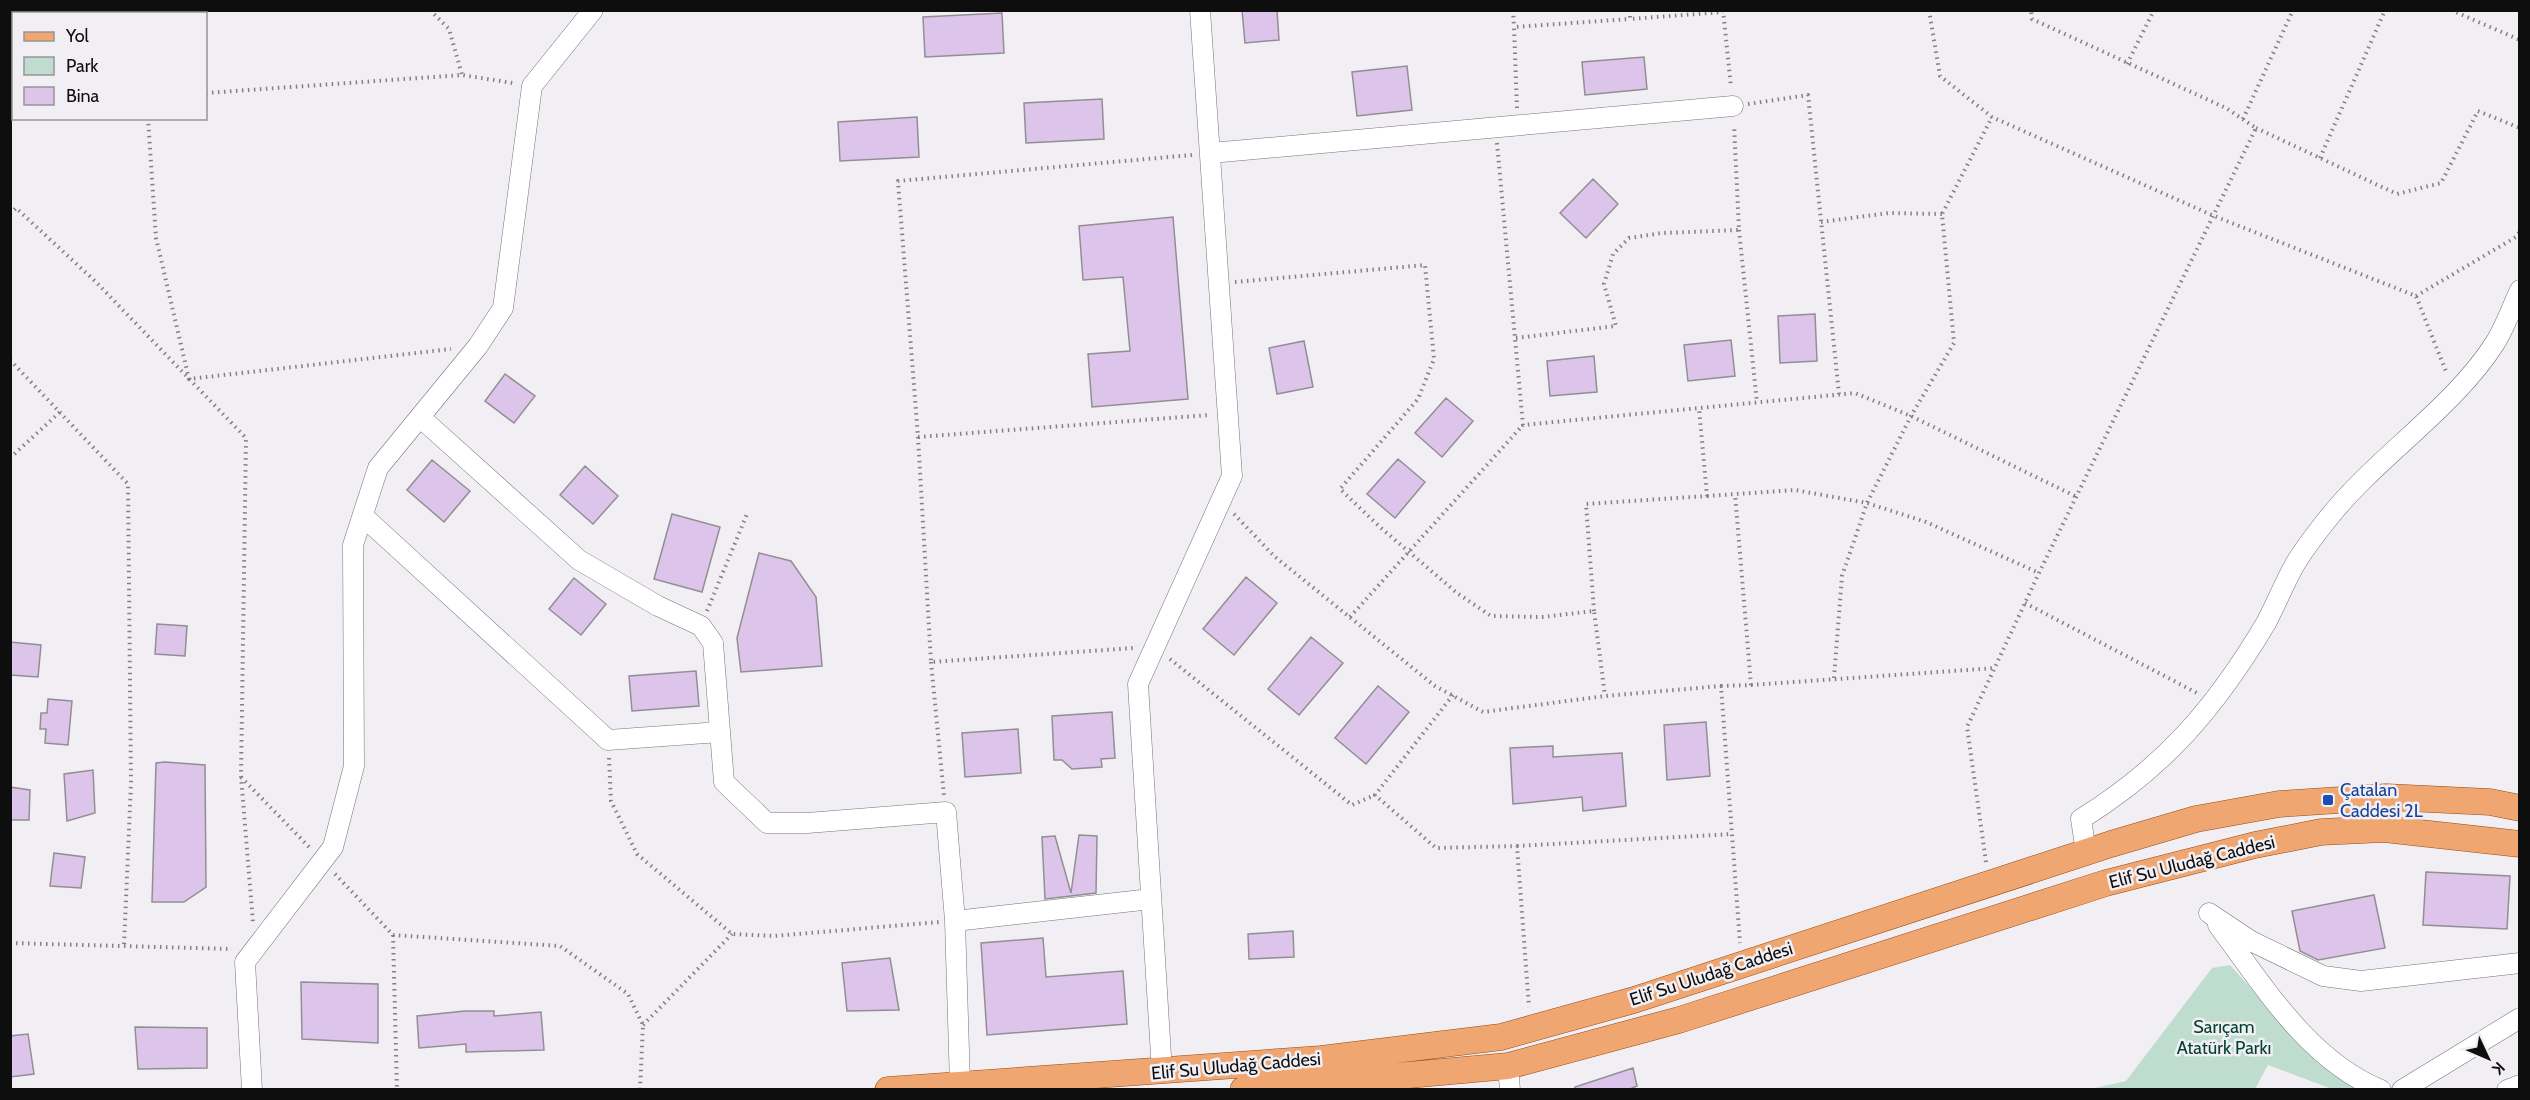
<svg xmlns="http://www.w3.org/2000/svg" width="2530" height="1100" font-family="Cabin,sans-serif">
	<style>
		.green { fill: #bfddce }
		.building { fill: #dcc4ea; stroke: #928f93; stroke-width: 1.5 }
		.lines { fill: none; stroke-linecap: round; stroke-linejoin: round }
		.minor-casing { stroke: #767477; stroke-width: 21 }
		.major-casing { stroke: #9a4a11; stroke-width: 27 }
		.path { stroke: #818082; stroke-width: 4; stroke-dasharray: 1.5 4.5; stroke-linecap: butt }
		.minor { stroke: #fff; stroke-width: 20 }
		.major { stroke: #efa671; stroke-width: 26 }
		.transit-dot { fill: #1a4fb4; stroke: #f1eff3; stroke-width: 2 }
		.labels { text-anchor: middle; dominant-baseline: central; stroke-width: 5; stroke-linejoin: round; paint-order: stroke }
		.transit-label { font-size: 18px; fill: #164399; stroke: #f1eff3; text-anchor: start }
		.street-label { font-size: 18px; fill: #0f0e0f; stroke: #f1eff3 }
		.park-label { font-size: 18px; fill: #01432e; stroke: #f1eff3 }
	</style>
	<rect width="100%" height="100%" fill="#f1eff3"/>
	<path class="green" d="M2230,965l89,99 47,25h-34l-64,-24 -13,24 -169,1 40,-9 86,-113z"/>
	<path class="building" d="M1242,10h35l2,30 -34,3z
		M1002,13l2,40 -79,4 -2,-40z
		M1644,57l3,32 -62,6 -3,-33z
		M1407,66l5,44 -55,6 -5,-44z
		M1102,99l2,40 -78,4 -2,-40z
		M917,117l2,40 -79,4 -2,-39z
		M1593,179l25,25 -32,34 -26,-25z
		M1173,217l15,182 -96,8 -4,-53 42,-3 -7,-74 -40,3 -4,-54z
		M1815,314l2,47 -37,2 -2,-47z
		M1731,340l4,36 -47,5 -4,-36z
		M1304,341l9,46 -36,7 -8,-46z
		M1594,356l3,36 -47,4 -3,-35z
		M505,374l30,22 -21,27 -29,-22z
		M1446,398l27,23 -31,36 -27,-24z
		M1398,459l27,23 -30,36 -28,-24z
		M432,460l38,31 -26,31 -37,-32z
		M585,466l33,30 -25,28 -33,-29z
		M672,514l48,13 -18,65 -48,-13z
		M759,553l32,8 25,36 6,69 -81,6 -4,-34z
		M1246,577l31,26 -43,52 -31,-26z
		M574,578l32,26 -25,31 -32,-26z
		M157,624l30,2 -2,30 -30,-2z
		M1311,637l32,26 -44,52 -31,-26z
		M10,642l31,3 -3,32 -28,-2z
		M696,671l3,35 -67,5 -3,-35z
		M1378,686l31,26 -43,52 -31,-26z
		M48,699l24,2 -4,44 -23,-2 1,-14h-6l1,-16h6z
		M1112,712l3,46 -14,1 1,8 -30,2 -10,-9h-8l-2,-44z
		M1706,722l4,54 -43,4 -3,-55z
		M1018,729l3,44 -56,4 -3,-44z
		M1553,746v11l69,-4 4,53 -43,5 -1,-14 -69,7 -3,-56z
		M165,762l40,3 1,122 -22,15h-32l4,-139z
		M93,770l2,43 -28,8 -3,-47z
		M10,787l20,3 -1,30h-19z
		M1079,835l18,1 -1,57 -51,6 -3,-62 13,-1 16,57z
		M54,853l31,4 -4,31 -31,-2z
		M2426,872l84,4 -3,53 -84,-4z
		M2374,895l11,53 -67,12 -18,-9 -8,-40z
		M1293,931l1,26 -45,2 -1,-25z
		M1043,938l3,39 77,-6 4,53 -140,11 -6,-92z
		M890,958l9,52 -52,1 -5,-48z
		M301,982l77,2v59l-76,-4z
		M465,1011h29v5l47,-4 3,38 -78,2v-8l-47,4 -2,-32z
		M135,1027l72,1v40l-69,1z
		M28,1034l6,40 -24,3v-41z
		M1633,1068l4,18 -7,3h-55v-2z"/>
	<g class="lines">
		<g class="minor-casing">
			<path id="minor" d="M1211,153l522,-47
				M421,418l158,142 79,46 43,20 12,17 11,139 43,41h40l139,-11 9,109 5,163
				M364,517l244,223 112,-8
				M2086,852l-5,-33c84,-52 135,-112 185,-196 10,-19 18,-39 28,-57 9,-16 21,-31 32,-45 48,-62 127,-112 169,-178 10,-16 17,-36 25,-53
				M2209,913l42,28 72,35 38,5 159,-18
				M955,921l196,-22
				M2218,925c45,60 90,135 163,165
				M1508,1066l2,24
				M1162,1072l-24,-388 94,-208 -32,-466
				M252,1090l-7,-128 88,-115 21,-81 -1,-221 25,-77 100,-122 25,-38 29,-222 61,-76
				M2402,1090l118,-72
				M2507,1090l13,-5"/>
		</g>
		<g class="major-casing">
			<path id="major" d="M888,1090l433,-31 180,-22 133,-37 477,-156 85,-25 83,-15 107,-7 104,5 30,6
				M1243,1090l265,-24 171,-46 427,-137 149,-38 66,-13 63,-3 136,15"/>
		</g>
		<path class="path" d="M143,10v4
			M430,10l19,19 13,46
			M1513,10l1,17
			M1630,10v9l93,-7
			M1723,10l8,77
			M1929,10l11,66 52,41 222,99 202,80 31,78
			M2451,10l69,30
			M2127,64l27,-54
			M206,93l256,-18 51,8
			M1748,104l60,-9 31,299
			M1517,108l-3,-81 116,-8
			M148,118l8,120 33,141 262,-30
			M2243,119l50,-109
			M2256,128l141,66 44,-11 37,-72 42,17
			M1497,143l26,282 332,-32 56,23 166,81
			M1192,155l-294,26 20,256 291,-22
			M2320,158l65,-148
			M10,214l6,-6 80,74 150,156 -5,338 12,147
			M1821,222l68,-9 53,1
			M1739,230l18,173
			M1235,282l190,-17 9,94 -16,40 -78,90 41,39 76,65 34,23 51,1 52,-6 11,85
			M2416,296l100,-59 4,-6
			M1516,338l100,-12 -12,-42 9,-30 16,-16 33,-5 77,-3 -5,-105
			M10,360l118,124 3,299 -7,163
			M918,437l13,225 203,-14
			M10,458l50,-46
			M1707,496l88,-6 72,13 59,19 113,51
			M1234,514l40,42 161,130 48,26 122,-16 116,-10 19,257
			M2025,603l172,90
			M707,611l40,-97
			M1594,611l-8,-107 121,-8 -8,-88
			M1350,617l173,-192
			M1170,659l182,146 23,-10
			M931,662l13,134
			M1834,678l8,-102 25,-73 44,-87 43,-73 -12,-129 50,-97
			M1751,685l244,-17
			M1721,686l30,-1 -16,-191
			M1453,695l-78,100 61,53 81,-2 12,161
			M609,758l2,43 26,53 95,80 42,2 165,-14
			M241,777l70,72
			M1517,846l215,-12
			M1986,862l-19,-135 72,-154 217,-445 -30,-20 -194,-89 -1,-9
			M335,874l58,61 167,11 68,48 15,31 -3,65
			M393,935l4,155
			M10,943l222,6
			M643,1025l89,-91"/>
		<use href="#minor" class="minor"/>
		<use href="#major" class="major"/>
	</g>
	<rect class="transit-dot" x="2322" y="794" width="12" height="12" rx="3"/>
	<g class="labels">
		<g class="transit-label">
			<text x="2340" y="790">Çatalan<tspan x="2340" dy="21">Caddesi 2L</tspan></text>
		</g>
		<g class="street-label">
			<text transform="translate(2192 862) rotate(-14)">Elif Su Uludağ Caddesi</text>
			<text transform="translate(1711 974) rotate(-18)">Elif Su Uludağ Caddesi</text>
			<text transform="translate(1236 1066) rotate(-5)">Elif Su Uludağ Caddesi</text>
		</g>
		<g class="park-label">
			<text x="2224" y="1027">Sarıçam<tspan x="2224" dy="21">Atatürk Parkı</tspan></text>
		</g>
	</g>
	<rect width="2530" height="1100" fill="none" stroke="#0f0e0f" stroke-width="24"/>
	<rect x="12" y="12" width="195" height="108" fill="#f1eff3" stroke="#979598" stroke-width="1.5"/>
	<rect x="24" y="32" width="30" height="9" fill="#efa671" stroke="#979598" stroke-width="1.5"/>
	<text x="66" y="42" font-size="18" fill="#0f0e0f">Yol</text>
	<rect x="24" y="57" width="30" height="18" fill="#bfddce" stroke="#979598" stroke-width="1.5"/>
	<text x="66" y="72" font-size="18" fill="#0f0e0f">Park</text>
	<rect x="24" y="87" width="30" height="18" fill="#dcc4ea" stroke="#979598" stroke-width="1.5"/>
	<text x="66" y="102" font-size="18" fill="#0f0e0f">Bina</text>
	<g transform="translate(2488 1058) rotate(134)" stroke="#f1eff3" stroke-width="4.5" paint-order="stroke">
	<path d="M0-4.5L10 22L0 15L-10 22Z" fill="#0f0e0f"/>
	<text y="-9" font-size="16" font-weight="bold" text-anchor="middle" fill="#0f0e0f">K</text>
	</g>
</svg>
